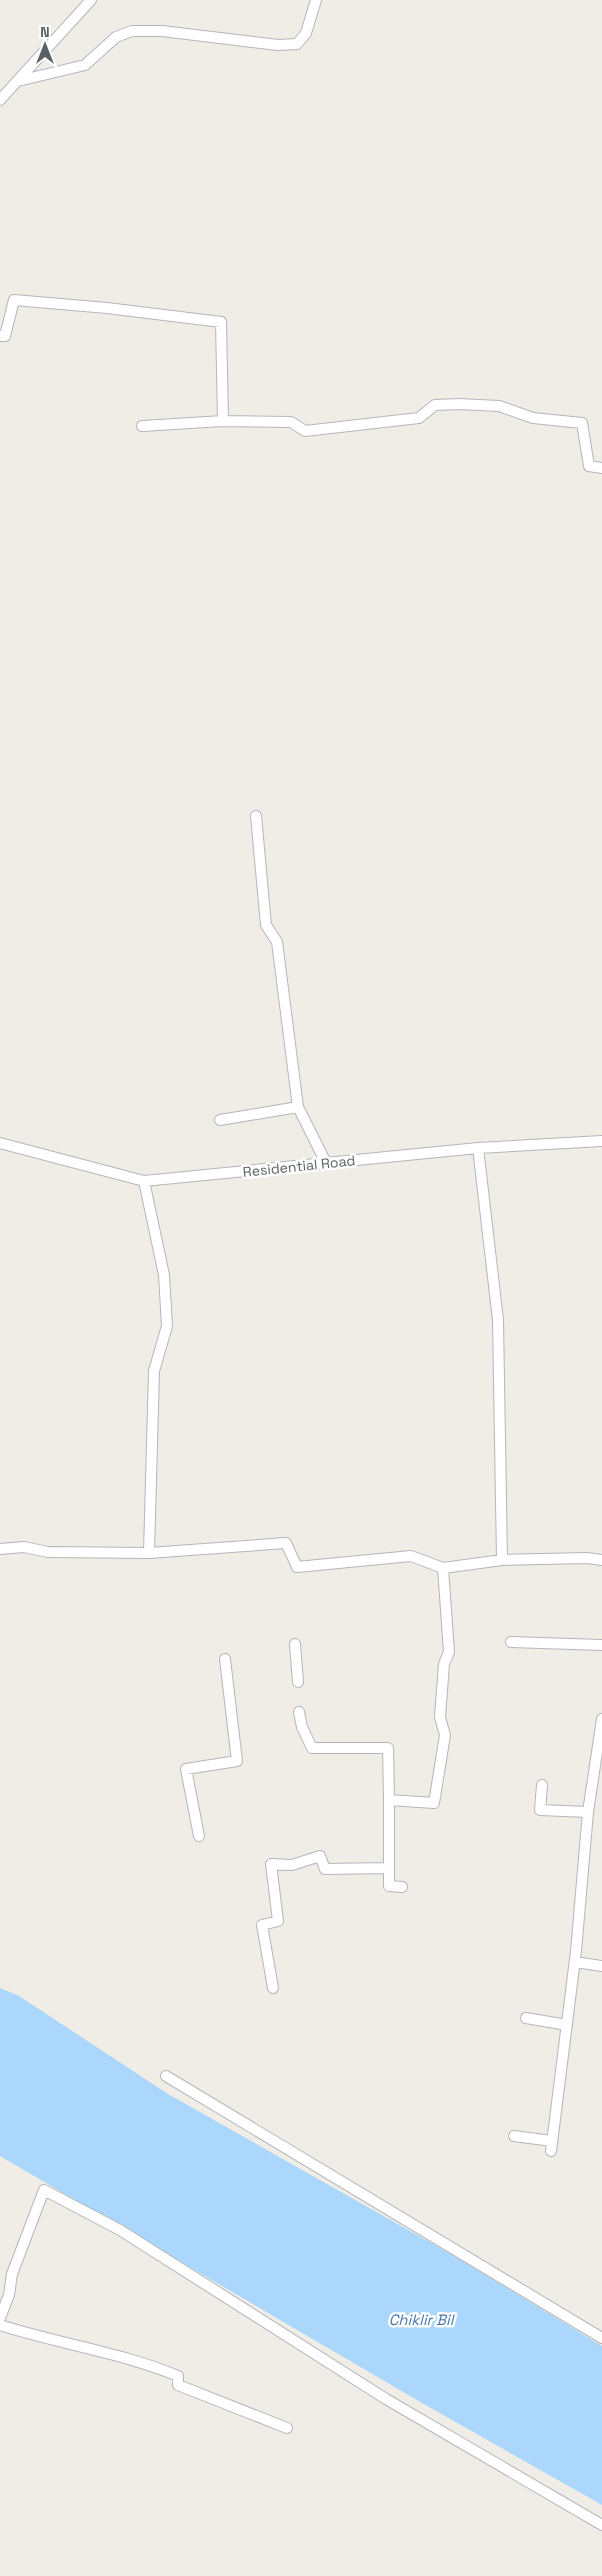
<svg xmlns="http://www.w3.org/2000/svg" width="602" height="2576" font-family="'Space Grotesk',sans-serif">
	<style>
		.water { fill: #aad7fb }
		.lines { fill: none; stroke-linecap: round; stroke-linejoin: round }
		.street-casing { stroke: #b3b6ba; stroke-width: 12 }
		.street { stroke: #fff; stroke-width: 10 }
		.labels { text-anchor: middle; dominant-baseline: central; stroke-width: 5; stroke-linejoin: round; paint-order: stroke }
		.street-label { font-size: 14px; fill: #5d6165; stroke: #fff }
		.water-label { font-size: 15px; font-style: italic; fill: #4778ad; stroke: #fff }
	</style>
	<rect width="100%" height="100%" fill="#efede6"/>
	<path class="water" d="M0,1988l19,8 149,98 288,163 146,89v159l-180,-102 -422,-247z"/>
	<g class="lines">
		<g class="street-casing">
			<path id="street" d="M18,81l67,-16 31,-28 16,-6h30l116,14 19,-1 9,-11 10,-33
				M0,100l91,-100
				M0,336h5l9,-36 93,8 114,14 2,99 -81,5
				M223,421l68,1 14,9 114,-13 16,-13 24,-1 40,2 34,12 49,5 7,43 13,2
				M256,816l10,109 11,17 21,165 28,56
				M220,1120l78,-13
				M0,1143l144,38 334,-33 124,-7
				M478,1148l20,172 4,240 85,-2 15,2
				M144,1181l20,94 3,51 -13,45 -5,182
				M0,1549l24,-2 24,5 101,1 137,-10 11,24 114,-11 32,12 59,-8
				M511,1642l91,3
				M295,1644l3,38
				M299,1712l3,15 10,21h76l1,52
				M542,1785l-2,25 48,2
				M199,1836l-13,-67 51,-8 -12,-102
				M402,1887l-13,-1v-86l45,3 11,-68 -5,-18 4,-53 5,-12 -6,-84
				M575,1962l27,4
				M273,1988l-11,-63 16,-4 -7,-57 21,1 28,-9 5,13 64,-1
				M526,2018l41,7
				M166,2076l436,262
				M514,2136l38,5
				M551,2151l25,-200 12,-139 14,-93
				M0,2318l9,-23 3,-21 32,-84 76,40 266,169 216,126
				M0,2325c59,19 120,27 178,51v9l109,43"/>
		</g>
		<use href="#street" class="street"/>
	</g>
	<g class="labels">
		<g class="street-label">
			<text transform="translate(299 1166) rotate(-6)">Residential Road</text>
		</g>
		<g class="water-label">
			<text x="421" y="2319">Chiklir Bil</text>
		</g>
	</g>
	<g transform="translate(45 45)" stroke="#ffffff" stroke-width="4" paint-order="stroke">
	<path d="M0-4L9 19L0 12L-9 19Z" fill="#5d6165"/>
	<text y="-8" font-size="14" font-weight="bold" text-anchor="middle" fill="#5d6165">N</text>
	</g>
</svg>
